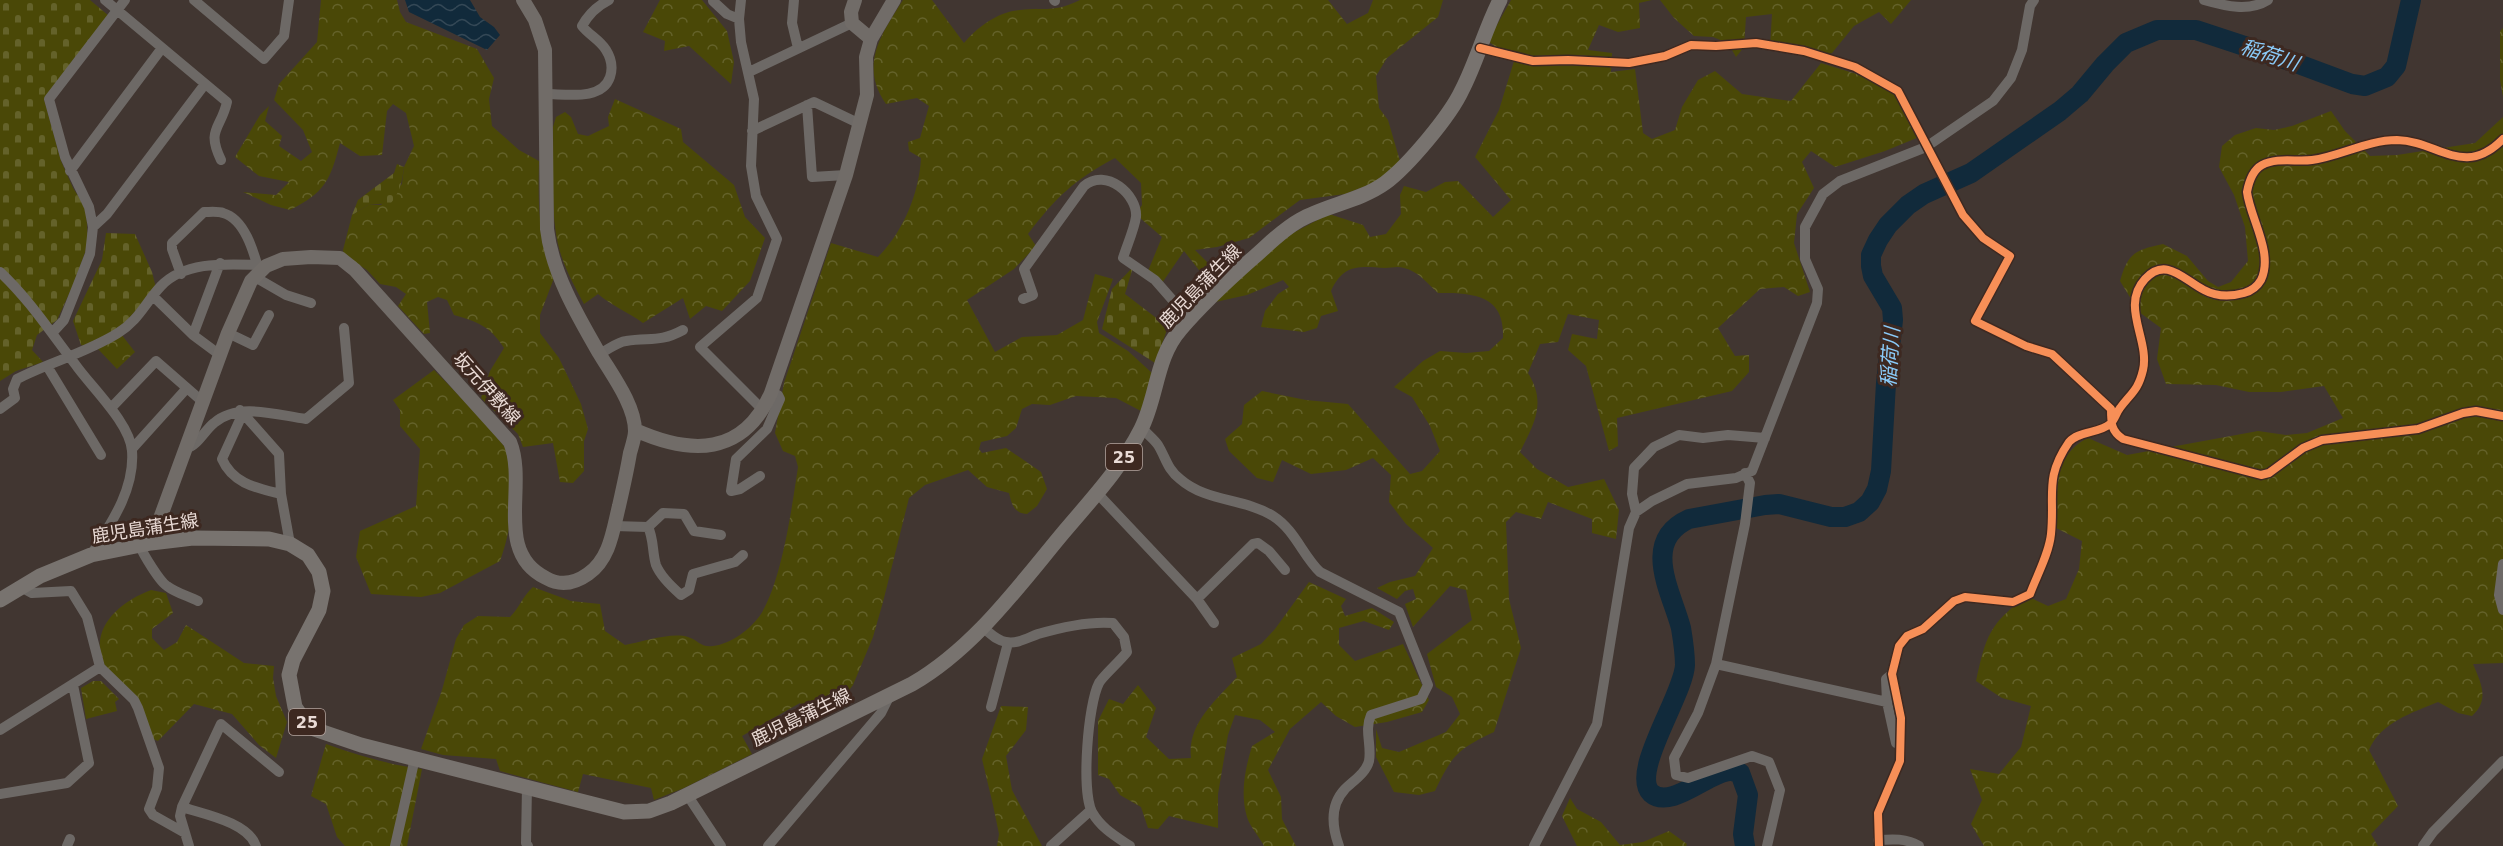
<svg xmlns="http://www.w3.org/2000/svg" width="2503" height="846" font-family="'DejaVu Sans','Noto Sans JP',sans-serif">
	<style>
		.forest { fill: url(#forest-crowns) }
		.cemetery { fill: url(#cemetery-stones) }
		.water { fill: url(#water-waves) }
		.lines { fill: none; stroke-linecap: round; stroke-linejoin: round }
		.river { stroke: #112a3b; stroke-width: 20 }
		.street { stroke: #6d6966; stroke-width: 10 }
		.secondary { stroke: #716c68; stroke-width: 14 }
		.primary { stroke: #78736f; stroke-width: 15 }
		.cycleway-casing { stroke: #3d2820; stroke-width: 11 }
		.cycleway { stroke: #f78f57; stroke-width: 8 }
		.labels { text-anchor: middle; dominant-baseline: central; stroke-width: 6; stroke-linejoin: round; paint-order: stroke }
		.shield { fill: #3d2820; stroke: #b5a59f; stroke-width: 1.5 }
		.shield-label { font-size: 16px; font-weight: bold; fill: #e9dad5 }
		.street-label { font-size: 18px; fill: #e9dad5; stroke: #3d2820 }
		.water-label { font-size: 20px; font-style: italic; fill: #8acaf8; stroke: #3d2820 }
	</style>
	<defs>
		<pattern id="forest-crowns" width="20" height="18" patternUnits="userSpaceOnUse" patternTransform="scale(1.5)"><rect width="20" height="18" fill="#4a4807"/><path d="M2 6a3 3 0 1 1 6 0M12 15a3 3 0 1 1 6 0" fill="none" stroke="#64622a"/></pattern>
		<pattern id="cemetery-stones" width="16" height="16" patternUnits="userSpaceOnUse" patternTransform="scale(1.5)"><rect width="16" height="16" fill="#4a4807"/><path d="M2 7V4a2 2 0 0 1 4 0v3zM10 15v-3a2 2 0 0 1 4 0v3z" fill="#64622a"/></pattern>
		<pattern id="water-waves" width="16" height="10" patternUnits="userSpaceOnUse" patternTransform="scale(1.5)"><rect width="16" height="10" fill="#112a3b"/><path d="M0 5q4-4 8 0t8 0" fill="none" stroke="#344856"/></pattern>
	</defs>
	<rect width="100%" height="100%" fill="#413631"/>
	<path class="forest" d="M321,0h76l3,12 6,10 71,27 17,29 -5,21 3,27 27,24 20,11c-1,46 -1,72 15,117l-14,37v18l19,25 22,46 7,25 -4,12v30l-11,12 -13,-1 -7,-39 -30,4 -5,-13 -37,-36 9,-27 14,-23c-14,-22 -26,-26 -50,-33l-7,-15 -9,-3 -11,5 3,31 -6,1 -26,-28 8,-12 -10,-7 -16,-3 -13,-14 -23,-15 -1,-5 9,-35 16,-10h13l21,-21 2,-17 10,-21 -8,-33 -13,-9 -6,7 -5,44 -22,1 -20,-13c-10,38 -15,49 -50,67l-19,-5 -28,-13 33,3 13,-13 -30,-6 -24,-19 25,-42 9,-9 -4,15 17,15 -3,10 22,15 11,-9 -9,-22 -29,-30 5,-16 38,-42z
		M660,0h42l25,31 7,31 -3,22 -42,-38 -25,5 1,-10 -22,-9z
		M903,0h29l32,43c13,-16 35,-32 56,-33 27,-3 33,3 60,-10h248l19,24 21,-11 5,-13h70l-5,17 -51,41 -11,18 3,32 9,12 12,41 -13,13 -16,10 -26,10 -45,6 -51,38 -32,9 -22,3 21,21 1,5 -5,4 -6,-1 -22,-28 -22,32 -14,-12 14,-34 -23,-20 -1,-6 4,-6 -1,-22 -26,-25c-41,22 -59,39 -87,76l8,12 -22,23 -47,31 28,52 27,-15 35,-2 26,-15 12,-46 18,5 -16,43 2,11 29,18 24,22 -11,38 -25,-13 -40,-2 -26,9 -18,-1 -10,5 -6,19 -9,8 -26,6 -2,7 3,4 24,-5 35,24 6,17 -10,17 -10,8c-13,-1 -15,-9 -18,-21l-22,-6 -19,-17 -43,15 -16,13 -26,104 -10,35 -20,48 -16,21 -23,12 -14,-15 -58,33 10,18 -68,34 -30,12 -3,-12 -68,-14 -5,18 -78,-21 -4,-12 -53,-4 -22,-6 21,-59 14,-51 8,-14 14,-9 32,1c10,-10 12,-20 23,-30l38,14 29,3 5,27 20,14c18,-3 46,-13 63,-8 10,3 13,11 25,9 18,-2 38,-17 48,-32 21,-34 31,-107 37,-147l-3,-11 -12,-5 -8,-18 9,-50 47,-140 47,14c25,-25 41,-63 43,-99l-12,-7 -1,-9 12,-4 9,-32 -12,-8 -31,6c-27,-39 -5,-69 17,-104z
		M1511,0h141l-13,3 1,25 -22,4 -19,-7 -11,25 24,3 -1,19 24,-3 8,64 9,6 23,-9 7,-23 16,-27 17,-9 27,23 49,7 30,-38 45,14 27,16 31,42 -39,16 -50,16 -24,-16 -9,11 12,26 -17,26 -3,29 16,49 -12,4 -14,-9 -24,2 -42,39 17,28 14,-1v17l-17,19 -115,27 1,28 -9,5 -23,-85 -18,-16 4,-16 25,5 2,-19 -31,-6 -10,28 -18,2 -12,29c19,30 6,51 -8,79l17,17 31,18 36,-8 15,31 -3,29 -24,-6v-14l-44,-17 -7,17 -25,-7 -10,10 3,77 12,49 -27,84c-36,17 -42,23 -59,59l-16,4 -25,-3 -18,-35v-28l6,19 17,4 47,-20 14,-18 -8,-17 -16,-10 -9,-33 45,-34 -6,-30 -16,-4 -37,41 -8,-23 11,-5 -3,-10 -8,2 -8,8 -20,-11 13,-6 25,-6 18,-28 -27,-24 -17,-22 2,-27 -18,-17 -27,12 -35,4 -29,-14 -9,22 -16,-4 -28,-27 -4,-12 17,-15 2,-19 18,-14 44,9 42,4 62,70 12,-3 18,-20 -10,-25 -18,-29 -18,-10 29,-26 17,-10 26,2 23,-2 14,-13c2,-44 -31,-45 -65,-45 -10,-9 -20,-22 -34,-25 -6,-2 -13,0 -19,0 -26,-2 -42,-4 -54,23l7,20 -17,5 -4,12 -13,4 -43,-5 4,-16 13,-17 11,-7 -6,-7 -36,15 -36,8 80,-69 38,-20 34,11 7,12 16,-3 15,-20 -1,-19 4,-9 22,6 19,-10 13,-1 35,36 18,-17 -36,-43 24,-47 15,-49 -26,-20z
		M1660,0h251l-20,24 -12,-12 -25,14 -22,27 -23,5 -39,-11 2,-33 -26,3 -2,30 -8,10 -8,-14 -15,-6 -19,-1 -20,-18z
		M2503,28v69l-3,-17v-49z
		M615,99l66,30 2,13 51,43 11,32 20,21 -15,43 -28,30 -16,-5 -16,13 -7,-21 -40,25c-15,-11 -31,-17 -45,-29l-14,10c-10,-19 -21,-38 -26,-60 -8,-37 -4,-79 -5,-117l3,-10 9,-5 6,5 7,17 10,2 21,-10 -1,-9z
		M2331,111l14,20 25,25 27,-1 78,-12 28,-26v546l-30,1c8,19 17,36 -1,52l-14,-3 -20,-11c-26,11 -57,20 -69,48l29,56 -27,28 7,12h-394l-13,-22 11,-24 -12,-31 29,5 22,-27 10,-41 -29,-8 -26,-17c10,-45 13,-57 51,-85l21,10 18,-7 13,-30 3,-28 -28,-14c4,-35 -2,-72 34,-89l39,17 131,-24 28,4 21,-2 36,-15 -19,-32 -43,6h-32l-33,-7 -50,-1 -9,-25 4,-31 -22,-16 -19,-31c8,-28 15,-31 43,-37l24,12 21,25 10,6 13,-5 17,-21 -3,-34 -11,-32 -15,-28 3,-21 13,-11 21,-7 18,2 18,-4z
		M121,334l14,18 -18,17 -19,-20z
		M434,370c14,14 73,74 77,87 8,28 -1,77 -11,104l-60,32 -19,4 -50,-3 -15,-37 4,-26 56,-25 4,-57 -20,-23v-16l-7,-10z
		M1309,582l37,17 -5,7 4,10 27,-8 22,14 -5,8 -25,-9 -25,7v17l16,16 48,-17 26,56 -7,12 -35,10 -32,5 -19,-11 -15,-14 -31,27 -22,41 13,27 1,22 14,27h-32c-5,-10 -14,-19 -17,-29 -7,-23 -2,-48 5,-71l23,-14 -15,-12 -25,-5 -7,20 -10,59v34l-49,-12 -11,13 -10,-1 -7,-21 -21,-12 -11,-16 -11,-4v-54l11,-22 14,5 15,-19 18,23 -10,29 23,22 22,-1c-4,-34 25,-58 46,-81l-5,-19 29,-14 14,-15z
		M151,590l15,3 7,20 -21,16v9l12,12 13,-8 9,-17 58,38 30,3 -1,12 3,18 11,26 -11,36 -17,-13 -27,-31 -38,-10 -36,37 -5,-2c-3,-8 -6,-18 -11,-25 -9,-16 -25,-28 -35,-44 -22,-38 10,-67 44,-80z
		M93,681h8l18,18 -4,3 2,9 -31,8 -5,-31z
		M1001,706l27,1 -2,23 -20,26 6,34 30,56h-45l2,-12 -6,-29 -11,-46z
		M326,744c31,11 63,21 96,25l-15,77h-62l-8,-9 -11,-33 -15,-8z
		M1570,798l7,11 24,13 19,23 23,-3 26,-11 18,13 -1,2h-109l-15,-30z"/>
	<path class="cemetery" d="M0,0h90l19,16 -65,83 17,62 12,27 13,20 2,36 -14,39 -17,37 -20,15 -5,15 11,12 -27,9 -16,10z
		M397,164l7,3c-2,15 -4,25 -13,36l-23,2 -16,10 6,-15 36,-27z
		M106,233l29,1 17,38 4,16 -37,41 -33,18 -5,-2 -8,-24 29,-61z
		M1133,267l-8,27 43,33 -13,36 -53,-34 10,-40z"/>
	<path class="water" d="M405,0h65l10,17 14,10 6,8 -13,15 -78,-38z"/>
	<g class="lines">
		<path class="river" d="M1745,846l-2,-12 5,-39 -8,-22c-3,0 -6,-2 -9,-2 -20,-1 -60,40 -80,22 -21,-21 33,-99 34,-128 0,-12 -2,-25 -4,-37 -9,-35 -41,-87 8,-109l76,-14 14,-1 52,13h14l14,-5 11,-10 7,-13 4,-18 5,-88 7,-63 -1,-12 -19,-32 -2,-10v-11l7,-15 10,-15 20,-20 16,-11 47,-21 89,-62 20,-17 25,-30 21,-21 31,-13h39l97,32 59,22 13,2 22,-9 9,-11 15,-66"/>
		<path class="street" d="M105,0l122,102c-6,27 -21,27 -6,58
			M194,0l70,59 20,-23 5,-36
			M741,0l-2,19 2,23 13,57 -3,67 5,30 21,43 -20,59 -57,49 63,63
			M794,0l-2,23 6,25
			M1054,0l1,1
			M2204,0c21,6 45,12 64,0
			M713,1l14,13 12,5
			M1480,48l53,13 35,-1 61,3 36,-7 26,-11 25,1 40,-3 48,8 51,16 43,24 65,124 20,23 27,18 -35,65 51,25 26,8 59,55c0,14 0,22 12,30l138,36 8,-2 34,-25 19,-8 96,-11 45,-16 13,-2 27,5
			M749,72l103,-49
			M546,94c20,0 56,7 64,-17 3,-9 1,-19 -4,-27 -6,-10 -17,-15 -24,-24 6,-11 15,-20 27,-26
			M807,105l5,72 34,-2
			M752,131l62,-29 44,21
			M70,171l92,-123
			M93,227l14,-13 98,-130
			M0,272c29,27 51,61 75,92 16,23 55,59 57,87 3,39 -22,74 -41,104
			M181,274l-9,-25v-6l32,-31c6,0 14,-1 19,1 22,6 31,40 36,58
			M255,277l31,18 25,8
			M154,297l39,38 27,20
			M1023,299l10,-4 -9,-26 60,-83c22,-19 54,9 52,31 -2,13 -9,28 -13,41l32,22 35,40
			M53,332l11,-12 26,-66 3,-27 -4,-20 -24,-50 -16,-58 76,-99
			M228,333l25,12 16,-30
			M193,335l27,-72
			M599,354c9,-4 18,-12 27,-13 24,-4 33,2 57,-11
			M47,366l54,89
			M111,408l45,-47 47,41
			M0,409l15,-11 -2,-9 4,-10c33,-17 69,-26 101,-46 21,-13 27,-30 43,-47 24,-25 65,-22 96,-21
			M240,410l39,44 2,40 9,50
			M243,413l-21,46c11,25 35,29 59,35
			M1142,428c5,6 12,11 16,17 8,13 9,24 22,34 26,23 64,19 93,37 22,14 30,40 47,56l79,40 29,73 -7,14 -50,16c-7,16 1,30 -2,46 -3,12 -16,20 -24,28 -15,16 -13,38 -6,57
			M187,448c10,-2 18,-18 27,-25 25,-21 62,-8 92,-4l43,-36 -5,-55
			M132,449l55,-61
			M1745,473l5,10 -5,41 -29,140 171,38 9,41
			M760,476l-20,13 -9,2 5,-32 31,-30 13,-30 -2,-4 -7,-2
			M1097,493l100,106 17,24
			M1636,512l-4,-18 2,-26 20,-21 25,-12 24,3 25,-3 37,3
			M614,526l34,1c6,12 4,25 8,38 4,10 17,23 25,30l8,-5 4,-16 42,-12 8,-7
			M648,527l15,-14 21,1 10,17 27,4
			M140,546c3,8 20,36 27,40 9,7 21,10 31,15
			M2503,564l-4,31 4,15
			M21,587l11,6 39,-2 16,26 13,50 34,33 4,8 21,60 -2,20 -8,21 4,6 32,18
			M1197,599l56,-55 5,-1 11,8 16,19
			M982,627c8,6 15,14 24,15 12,2 21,-4 32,-8 24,-7 50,-13 75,-11l11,14 3,15c-6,8 -25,25 -28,31 -11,21 -18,107 -7,129 9,16 23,24 38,34
			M1716,664l-18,49 -24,45 2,17 12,3 64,-22 17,6 11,28 -13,56
			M1887,702l-1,-23 6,-5
			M991,707l17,-64
			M0,730l100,-63
			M527,786l-1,57 2,3
			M0,794l67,-11 22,-20 -16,-78
			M688,796l33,50
			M182,807c21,7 66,15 74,39
			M1878,840c14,-1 29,-2 41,6
			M67,846l3,-7
			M189,846l-9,-30 2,-9 39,-83 58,48
			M395,846l20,-88
			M768,846l113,-133 9,-18
			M1051,846l40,-36
			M1534,846l63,-122 32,-196 7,-16 16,-11 35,-17 49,-6 16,-7 65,-168 1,-14 -13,-30v-32l18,-33 17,-13 86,-34 67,-46 18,-23 11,-28 8,-44 4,-6
			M1879,846l-1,-33 22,-52 1,-43 -9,-44 7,-28 8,-10 16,-7 31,-28 11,-4 48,5 17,-8c7,-19 19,-40 21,-60 4,-39 -7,-56 18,-92 9,-11 31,-9 41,-18 5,-4 6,-11 10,-16 11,-15 18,-17 23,-38 7,-30 -23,-64 2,-91 21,-23 39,1 59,11 13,7 26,7 40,3 7,-2 13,-6 17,-13 13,-27 -11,-62 -14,-88 2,-11 6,-22 15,-27 15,-8 34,-3 50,-5 29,-4 55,-20 85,-20 41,1 67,39 106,-1
			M2423,846l10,-14 70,-71"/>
		<path class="secondary" d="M855,0l-4,12 1,11 19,16
			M635,430c56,25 108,26 136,-37l75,-218 21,-80 -1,-38 5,-18 23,-39
			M151,543l77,-210 23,-52 15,-15 17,-7 28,-2 29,1 15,12 155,172c18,44 -17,110 36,136 14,8 28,6 42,-4 22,-15 25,-44 31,-68 4,-18 8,-35 11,-53 2,-7 5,-16 5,-22 0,-26 -23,-56 -36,-78 -22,-38 -47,-81 -52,-124l-2,-179 -10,-30 -12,-20"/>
		<path class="primary" d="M0,600l40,-24 51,-21 60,-12 42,-5 76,1 21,5 18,11 11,17 4,19 -4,19 -26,50 -4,15 6,32 9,13 10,9 47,16 263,67 25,-1 22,-8 241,-119c62,-36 106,-97 151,-151 27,-32 59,-66 78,-104 16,-31 15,-72 39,-99 22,-26 47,-49 73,-72 15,-13 29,-28 47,-38 26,-15 60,-19 85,-37 23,-17 65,-67 77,-93 15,-29 23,-61 38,-90"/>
		<g class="cycleway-casing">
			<path id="cycleway" d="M1480,48l53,13 35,-1 61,3 36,-7 26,-11 25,1 40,-3 48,8 51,16 43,24 65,124 20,23 27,18 -35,65 51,25 26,8 59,55c0,14 0,22 12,30l138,36 8,-2 34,-25 19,-8 96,-11 45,-16 13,-2 27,5
				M1879,846l-1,-33 22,-52 1,-43 -9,-44 7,-28 8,-10 16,-7 31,-28 11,-4 48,5 17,-8c7,-19 19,-40 21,-60 4,-39 -7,-56 18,-92 9,-11 31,-9 41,-18 5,-4 6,-11 10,-16 11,-15 18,-17 23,-38 7,-30 -23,-64 2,-91 21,-23 39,1 59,11 13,7 26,7 40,3 7,-2 13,-6 17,-13 13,-27 -11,-62 -14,-88 2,-11 6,-22 15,-27 15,-8 34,-3 50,-5 29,-4 55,-20 85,-20 41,1 67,39 106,-1"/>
		</g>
		<use href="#cycleway" class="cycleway"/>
	</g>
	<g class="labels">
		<g class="shield">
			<rect x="1106" y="444" width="36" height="26" rx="4.5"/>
			<rect x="289" y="709" width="36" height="26" rx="4.5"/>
		</g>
		<g class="shield-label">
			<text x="1124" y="457">25</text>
			<text x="307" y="722">25</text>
		</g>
		<g class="street-label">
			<text transform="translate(1200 286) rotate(-46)">鹿児島蒲生線</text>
			<text transform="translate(487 388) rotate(48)">坂元伊敷線</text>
			<text transform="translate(145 528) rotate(-9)">鹿児島蒲生線</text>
			<text transform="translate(801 717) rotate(-26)">鹿児島蒲生線</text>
		</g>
		<g class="water-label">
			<text transform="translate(2270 55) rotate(18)">稲荷川</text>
			<text transform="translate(1890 357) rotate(-86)">稲荷川</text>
		</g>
	</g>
</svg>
